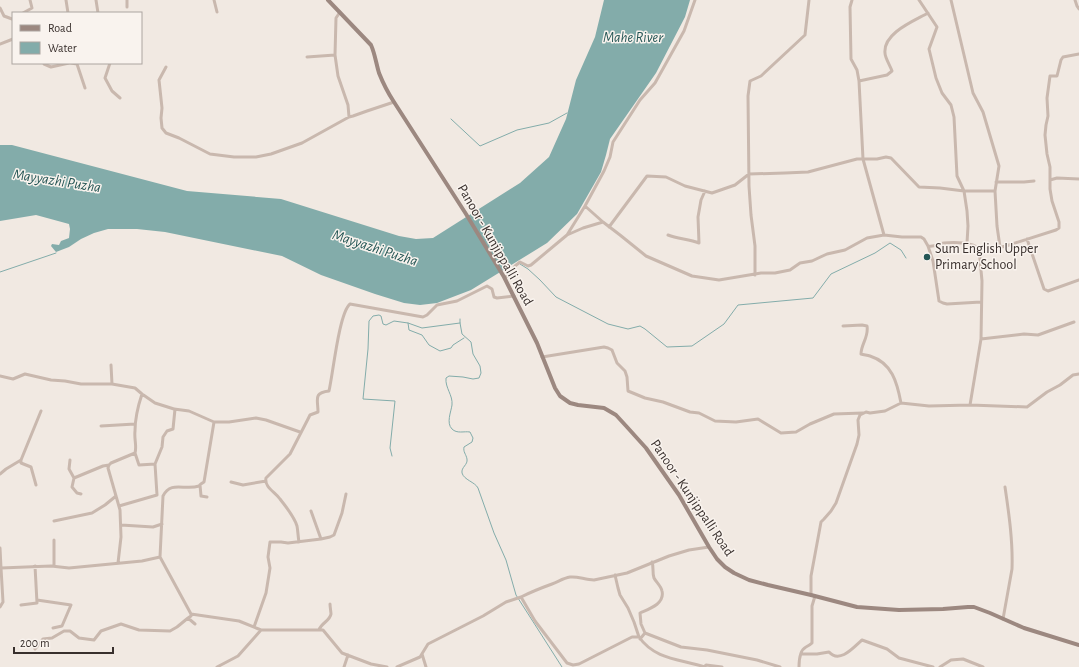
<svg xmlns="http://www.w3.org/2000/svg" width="1079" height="667" font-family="'Alegreya Sans',sans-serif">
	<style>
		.water { fill: #83acaa }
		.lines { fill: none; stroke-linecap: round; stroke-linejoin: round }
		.stream { stroke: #83acaa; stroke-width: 1 }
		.minor { stroke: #c9b8ae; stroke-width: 3 }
		.secondary { stroke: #9c8880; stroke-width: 4 }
		.poi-dot { fill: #255655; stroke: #f9f3ee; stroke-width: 1.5 }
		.labels { text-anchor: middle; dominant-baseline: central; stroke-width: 3; stroke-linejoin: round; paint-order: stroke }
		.street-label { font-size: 14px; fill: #382f2c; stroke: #f9f3ee }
		.poi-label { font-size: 14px; fill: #382f2c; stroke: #f9f3ee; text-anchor: start }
		.water-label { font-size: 15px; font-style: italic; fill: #255655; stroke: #f9f3ee }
	</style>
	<rect width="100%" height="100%" fill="#f1e9e2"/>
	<path class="water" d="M604,0h86l-5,17 -29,56 -46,66 -4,16 -5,17 -24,42 -30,29 -76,47 -34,13 -17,2 -16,-2 -29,-9 -54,-19 -39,-19 -117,-24 -28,-3h-29l-14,4 -13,6 -12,8 -13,5 -5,-6 1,-2 7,1 2,-4 8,-3 1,-9 -1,-5 -33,-9 -36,6v-76h12l175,46 94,8 118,37 17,3 17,-1 87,-55 29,-26 17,-38 10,-39 19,-43z"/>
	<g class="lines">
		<path class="stream" d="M451,119l29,27 37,-16 32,-7 18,-10
			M520,264l8,5 12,11 16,17 52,27 20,5 12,-3 5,3 22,18 25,-1 32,-22 14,-19 75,-7 18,-24 44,-21 15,-10 11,7 5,8
			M0,272l56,-19
			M460,319v4l2,11 9,8 2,12 7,12 1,7 -2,5 -6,1 -10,-2 -14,-1 -3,2c-1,10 7,17 6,27 -1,7 -6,18 0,24 5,5 12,2 18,3l3,6 -1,4 -8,5c-1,5 2,7 3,12 1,6 -6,8 -5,14 2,7 13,9 16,15l16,45 12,27 10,35 46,72
			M408,323l1,7 13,5 7,10 11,6 11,-3 2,-3 11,-7
			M392,456l-2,-8 5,-47 -32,-2 5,-50 1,-28 4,-5 6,-1 2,1 2,8 3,1 8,-4 14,2 14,5 38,-5"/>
		<path class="minor" d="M66,0l2,13
			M96,0l2,13
			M127,0v7
			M214,0l3,12
			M852,0l-2,7 1,52 6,11 2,11 4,78 21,76
			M919,0l18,27 -8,22 7,29 6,15 9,12 3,12 3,59 7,15 3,20 1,15 -1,17
			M951,0l22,93 10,19 16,54 -4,25 2,35 3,21
			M1075,0l2,6 2,3
			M0,8l4,8 8,3h1
			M340,12l-4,6 -1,37 3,21 10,29 1,12
			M23,13l9,-5 -2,-8
			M0,44l13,-5
			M307,57l28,-2
			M44,63v1l7,3 18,-4
			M71,63l6,1 8,24
			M110,63l-5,15 7,13 8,7
			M166,67l-7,13 3,28 -1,10 1,10 4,5 13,5 31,16 24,3h22l15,-3 31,-11 47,-26 4,-1 14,-5 27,-9
			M859,81l28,-6 5,-4c-2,-6 -7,-13 -7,-18 -2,-20 29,-32 43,-40
			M1050,180l7,-2 22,1
			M996,182h28l10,-1
			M603,222l-18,-16 19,-35 6,-14 3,-15 27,-42 15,-17 29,-52 11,-31
			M609,227l38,-51 19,1 19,9 27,7 23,-8 14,-11 36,-1 23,-1 49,-13h20l9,-2 5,1 28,29 21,1 24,3h31
			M567,235l18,-29
			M668,235c10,4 21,4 31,8l-1,-26 3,-17 4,-9
			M1027,239l17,50 4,2 31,-11
			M928,246l5,15 6,40 4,2 4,1 34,-2
			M755,275v-29l-4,-31 -2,-29 -1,-90 2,-15 11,-5 44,-41 4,-35
			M504,277l5,-1 6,-10 5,-4 8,4 3,-1 36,-30 16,-7 20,-6 17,13 26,21 46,20 27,4 42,-7h14l15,-3 10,-7 12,-2 15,-7 18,-4 22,-12 17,-3 18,2h19l3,2 4,7c7,1 10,-2 16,-3 10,-1 29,-1 35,6
			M843,326l19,-1 5,1c2,11 -6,18 -6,28 3,1 6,1 9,2 22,7 27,26 31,47
			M981,339l43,-5 14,1 36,-13
			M542,357l62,-10 4,1 4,2 5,13 8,8 2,6 1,14 17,7 18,4 27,10 9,1 16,8 21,1 22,-3 23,14 15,-1 14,-8 24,-10 29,-1
			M111,365l1,19
			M0,376l13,3 12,-5 26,6 14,1 16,3h31l23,4 7,6 13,9 19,6 15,2 25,11h15l27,-4 10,2 34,12
			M970,405l57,2 20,-15 13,-7 13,-10 6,-1
			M101,426l34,-2
			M21,460v3l10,4 5,18
			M70,460l-1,9 5,9
			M155,464l7,-17 1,-10 4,-6 6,-2 2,-20
			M0,474l6,-5 15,-9 20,-49
			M231,482l12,3 23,-4
			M200,485l1,11 6,1
			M81,494l-4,-1 -5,-6 2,-9 29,-12 6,-1
			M119,506l38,-11 -2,-31 -16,1 -4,-12
			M311,511l10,28
			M54,521l38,-8 13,-8 11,-9
			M121,525l32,2 9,-3
			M54,540v26
			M299,542c-1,-5 -1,-11 -2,-16 -3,-10 -11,-19 -17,-27 -5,-7 -16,-12 -14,-21l24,-24 18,-35 2,-4 8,-3c0,-13 -5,-19 11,-21 4,-17 10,-78 21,-87l73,13 4,-2 10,-10 20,-4 30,-15 5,3 2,8 3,1 17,-2
			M0,548l1,20 50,-2 18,2 73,-7 18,-4 31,57v2l-3,2 -11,9 -7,4 -31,-1 -18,-6 -20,7 -7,9 -15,-2 -9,-7h-6l-12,7 -9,1 -8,10
			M160,557l3,-61c8,-16 22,-5 36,-10 0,-1 5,-4 5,-4l10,-60
			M118,563l3,-26 -1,-27 -12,-42 1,-3 2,-2 24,-10c2,-7 -1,-14 0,-22 0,-13 3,-25 7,-37
			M0,568h1l2,34 -3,5
			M615,575l3,13 2,7 8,13 6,14 5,15
			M811,595v-19l10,-54 3,-3 7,-8 5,-8 21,-59 2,-9 -1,-15 2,-5 6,-3 4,1 15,-2 16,-8 28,3 41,-1 11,-66 1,-58 -3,-32h14l13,-3 50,-16 3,-2v-6l-7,-21 -2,-12v-22l-3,-13 -2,-19 1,-10 2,-9 -1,-18 3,-22h7l4,-16 2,-3 16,-3
			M37,600l34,5 -9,21 -9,2
			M21,605l16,-2 -2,-37
			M191,614l48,7 22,9h62l19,23 29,11 16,3
			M188,618l7,6
			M1003,619l9,-50c1,-27 -3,-55 -7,-82
			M254,627l12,-34 4,-25 -2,-11 2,-15h11l7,1 33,-4 9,-2 4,-2 8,-22 4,-19
			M319,630c2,-7 11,-9 12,-16 0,-2 -1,-7 -1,-10
			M645,633l36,14 26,3 50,10 23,7
			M640,639l5,-6 -4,-9 -1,-11c9,-4 25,-9 22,-22 -1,-5 -6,-9 -8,-13 -2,-6 0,-11 -2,-16
			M422,654l4,13
			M801,654h16l12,-2c11,12 25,-5 33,-12l25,9 12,9 34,9
			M217,667l21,-11 23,-26
			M344,667l4,-12
			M397,667l23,-10 8,-13 55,-28 23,-14 15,-5
			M704,667l2,-2 16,2
			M705,667c-24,-8 -50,-7 -66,-30h-7l-53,27 -6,1 -6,-2 -32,-42 -14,-24c10,-5 20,-9 31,-13 6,-2 11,-6 18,-7 8,-1 15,3 24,3l33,-7 42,-17 20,-6 20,-3
			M799,667c0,-6 1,-17 7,-20 2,-1 4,-2 6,-4v-37l3,-10
			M940,667l11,-7 12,-1 20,8"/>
		<path class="secondary" d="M328,0l43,45c4,9 5,18 8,28 4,10 9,20 15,29l72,112 38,63 33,66 18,45 5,8 10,7 8,2 26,3 12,7 11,12 19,21 33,47 30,52 8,12 8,8 9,6 15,7 19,5 43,10 46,12 42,3 44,-1 25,-2h6l16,6 34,15 55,17"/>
	</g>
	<circle class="poi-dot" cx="927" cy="257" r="4"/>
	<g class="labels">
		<g class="street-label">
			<text transform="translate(495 245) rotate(60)">Panoor - Kunjippalli Road</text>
			<text transform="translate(692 498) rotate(56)">Panoor - Kunjippalli Road</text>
		</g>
		<g class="poi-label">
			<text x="935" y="249">Sum English Upper<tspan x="935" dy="16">Primary School</tspan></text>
		</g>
		<g class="water-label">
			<text x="633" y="37">Mahe River</text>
			<text transform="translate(57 181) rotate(9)">Mayyazhi Puzha</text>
			<text transform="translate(375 248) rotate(18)">Mayyazhi Puzha</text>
		</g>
	</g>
	<rect x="12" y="12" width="130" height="52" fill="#f9f3ee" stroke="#aca5a0"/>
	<rect x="20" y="25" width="20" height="6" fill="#9c8880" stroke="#aca5a0"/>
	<text x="48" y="32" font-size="12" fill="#382f2c">Road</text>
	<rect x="20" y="42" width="20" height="12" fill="#83acaa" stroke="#aca5a0"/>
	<text x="48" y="52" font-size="12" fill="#382f2c">Water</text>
	<path d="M14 647v6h99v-6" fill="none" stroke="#382f2c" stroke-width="2"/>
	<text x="20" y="647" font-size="12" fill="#382f2c" stroke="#f9f3ee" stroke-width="3" paint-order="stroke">200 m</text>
</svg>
